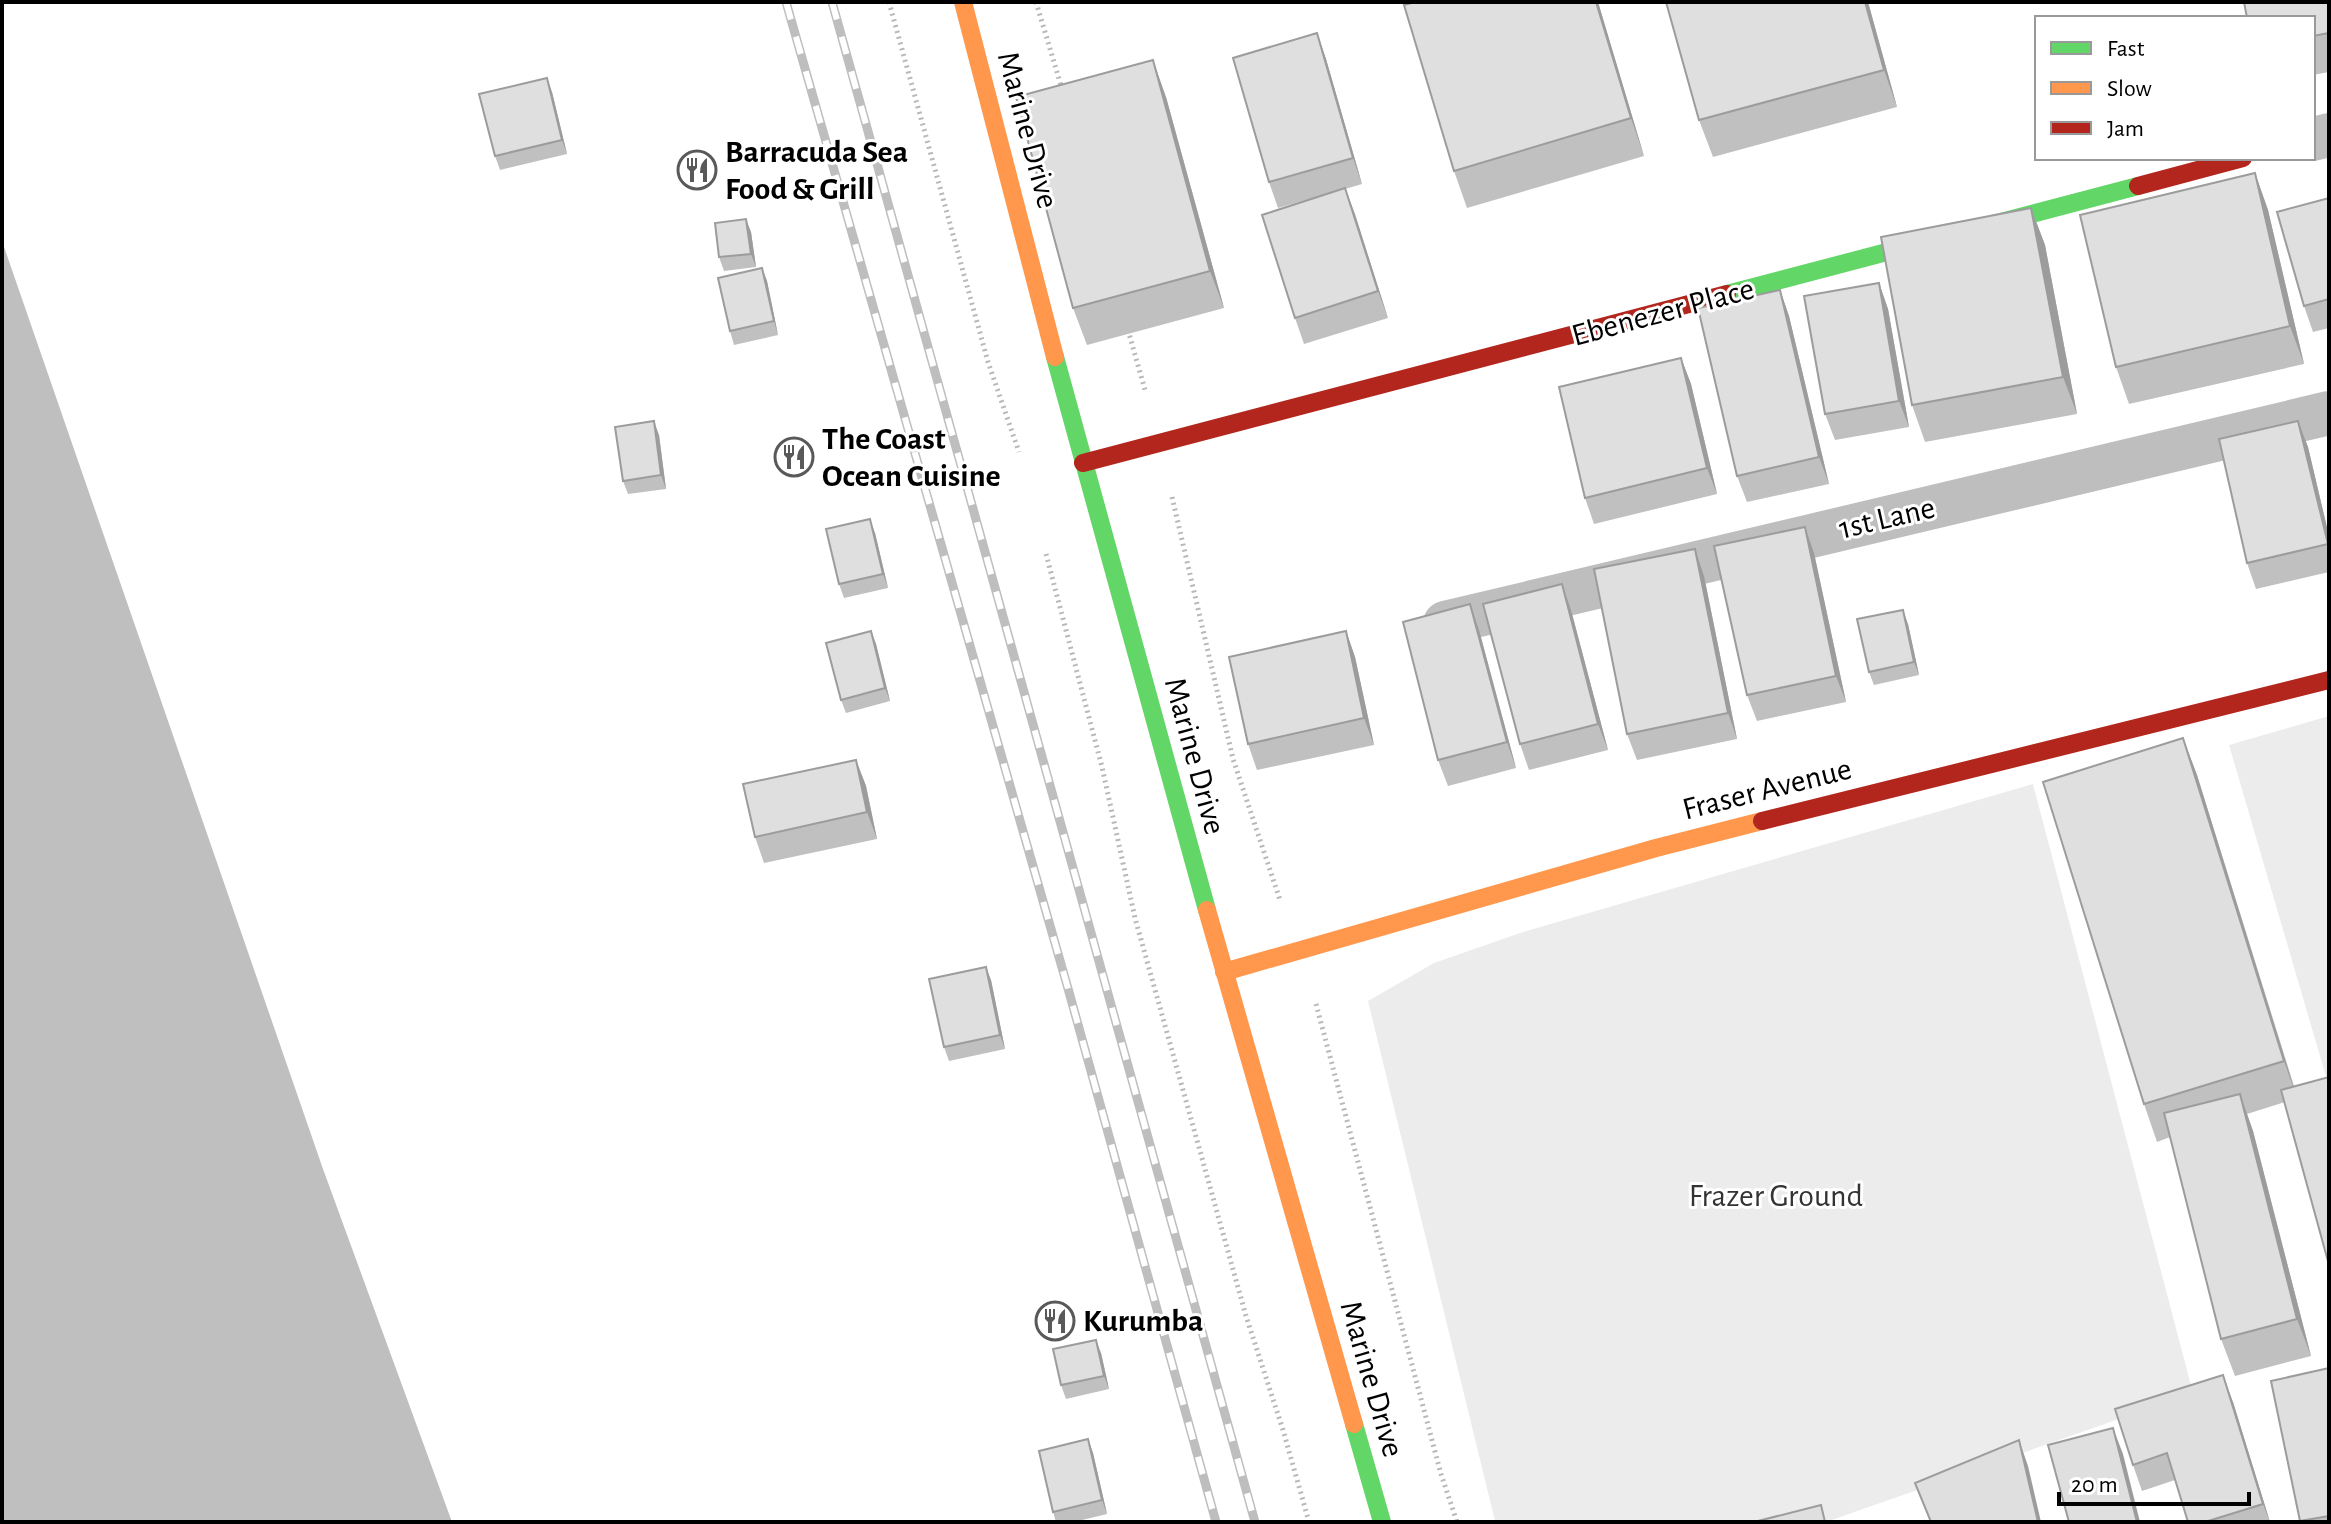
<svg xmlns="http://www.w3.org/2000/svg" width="2331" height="1524" font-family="'Alegreya Sans',sans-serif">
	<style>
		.green { fill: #ececec }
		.water { fill: #bfbfbf }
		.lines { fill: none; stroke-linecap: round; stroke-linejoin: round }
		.path { stroke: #b9b9b9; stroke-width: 5; stroke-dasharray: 2 4; stroke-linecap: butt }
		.street { stroke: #bebebe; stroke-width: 44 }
		.fast { stroke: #63d668; stroke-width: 18 }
		.slow { stroke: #ff974d; stroke-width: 18 }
		.jam { stroke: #b3261e; stroke-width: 18 }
		.rail-casing { stroke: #bebebe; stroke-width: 9 }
		.rail { stroke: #fff; stroke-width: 6; stroke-dasharray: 18; stroke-linecap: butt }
		.wall { fill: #c0c0c0 }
		.shaded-wall { fill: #9c9c9c }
		.building { fill: #dfdfdf; stroke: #9c9c9c; stroke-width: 2 }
		.labels { text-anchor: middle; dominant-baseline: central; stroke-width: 6; stroke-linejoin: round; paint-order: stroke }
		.street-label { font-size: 32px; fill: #000; stroke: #fff }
		.poi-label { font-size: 32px; font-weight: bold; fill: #000; stroke: #fff; text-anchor: start }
		.park-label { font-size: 32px; fill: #333; stroke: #fff }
	</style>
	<rect width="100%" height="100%" fill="#fff"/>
	<path class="green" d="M2329,716v363l-2,1 -98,-335z
		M2033,784l160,609 -367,129 -331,-1 -127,-520 66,-38 89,-31z"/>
	<path class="water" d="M2,241l321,928 129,353h-450z"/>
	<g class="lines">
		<path class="path" d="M889,2l99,360 31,90
			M1036,2l26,87
			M1128,330l17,60
			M1172,497l61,262 47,141
			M1046,554l56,213 33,151 111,398 37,114 26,92
			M1316,1004l125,470 16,48"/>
		<path class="street" d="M2313,139l16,-4
			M1445,623l884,-210"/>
		<path class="fast" d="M1727,294l411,-108
			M1055,357l152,553
			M1354,1424l28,98"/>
		<path class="slow" d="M963,2l92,355
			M1207,910l147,514
			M1224,972l432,-124 106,-27"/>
		<path class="jam" d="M2138,186l105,-28
			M1083,463l644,-169
			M1762,821l567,-141"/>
		<g class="rail-casing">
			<path id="rail" d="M786,2l283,990 147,530
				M832,2l423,1520"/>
		</g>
		<use href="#rail" class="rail"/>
	</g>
	<path class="wall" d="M1598,2l46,154 -177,52 -13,-37z
		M1868,2l29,105 -184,50 -14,-37z
		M2329,2v70l-16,3v-57z
		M1317,33l9,26 36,125 -17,5 43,129 -84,26 -9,-26 21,-121 -38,11 -9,-26z
		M552,92l15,62 -67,16 -5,-14z
		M1166,97l58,211 -137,37 -14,-37z
		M2255,173l13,37 36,154 -175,40 -13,-37z
		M2329,198v130l-16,4 -9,-26z
		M2031,208l14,37 32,169 -152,28 -13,-37z
		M751,232l5,35 -32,4 -5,-14z
		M762,268l5,13 11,54 -44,10 -4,-14z
		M1879,283l9,26 21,118 -74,13 -10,-26z
		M1780,290l9,26 40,168 -82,18 -10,-26z
		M1681,358l10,26 26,110 -123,30 -9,-26z
		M2298,421l10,26 21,89v36l-73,17 -9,-26z
		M659,435l7,54 -38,5 -5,-13z
		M875,533l13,55 -44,10 -5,-14z
		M1695,549l9,27 33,163 -100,21 -10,-26z
		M1814,553l32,149 -89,19 -10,-26z
		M1562,584l9,26 37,140 -79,20 -9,-26z
		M1470,604l9,26 37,138 -68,18 -10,-26z
		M1908,624l11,51 -45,10 -5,-13z
		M871,631l5,13 14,57 -44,12 -5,-13z
		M1346,631l9,26 19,88 -117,25 -9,-26z
		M2183,738l14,37 97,311 -9,16 -38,12 6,17 58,225 -76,20 -14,-37 -51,-202 -13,5 -13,-38z
		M856,760l10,26 11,53 -113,24 -9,-26z
		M991,980l14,69 -56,12 -5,-14z
		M1101,1353l8,36 -43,10 -5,-14z
		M2329,1368v154h-29l-29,-141z
		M2233,1402l37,120h-82l-13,-42 -33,11 -9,-26z
		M1088,1439l5,14 14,61 -33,8h-18l-3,-10z"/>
	<path class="shaded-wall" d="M1596,2h2l46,154 -13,-38z
		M1865,2h3l29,105 -13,-37z
		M1317,33l9,26 36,125 -9,-26z
		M1153,60l13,37 58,211 -14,-37z
		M547,78l5,14 15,62 -5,-14z
		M2255,173l13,37 36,154 -14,-38z
		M1345,188l10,26 33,104 -10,-27z
		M2031,208l14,37 32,169 -14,-37z
		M746,219l5,13 5,35 -5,-13z
		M762,268l5,13 11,54 -4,-14z
		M1879,283l9,26 21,118 -10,-26z
		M1780,290l9,26 40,168 -10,-27z
		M1681,358l10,26 26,110 -10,-26z
		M654,421l5,14 7,54 -5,-14z
		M2298,421l10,26 21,89v12z
		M870,519l5,14 13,55 -5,-14z
		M1805,527l9,26 32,149 -10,-26z
		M1695,549l9,27 33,163 -9,-26z
		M1562,584l9,26 37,140 -10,-26z
		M1470,604l9,26 37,138 -9,-26z
		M1903,610l5,14 11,51 -5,-13z
		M871,631l5,13 14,57 -5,-13z
		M1346,631l9,26 19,88 -10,-27z
		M2183,738l14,37 100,323 -13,-37z
		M856,760l10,26 11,53 -10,-27z
		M986,967l5,13 14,69 -5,-14z
		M2240,1094l13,37 58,225 -14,-37z
		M1096,1340l5,13 8,36 -5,-13z
		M2223,1375l10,27 37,120 -7,-18z
		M2113,1428l10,26 17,68h-3z
		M1088,1439l5,14 14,61 -5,-14z
		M2019,1440l9,26 13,56h-3z"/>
	<path class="building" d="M1415,2h181l35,116 -177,53 -50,-166z
		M1666,2h199l19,68 -185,50z
		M2244,2h85v31l-16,3v-18h-66z
		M1317,33l36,125 -84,24 -36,-124z
		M1153,60l57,211 -137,37 -57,-211z
		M547,78l15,62 -67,16 -16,-62z
		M2255,173l35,153 -174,41 -36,-152z
		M1345,188l33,103 -83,27 -33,-103z
		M2329,198v101l-25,7 -27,-94z
		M2031,208l32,169 -151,28 -31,-168z
		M746,219l5,35 -32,3 -4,-34z
		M762,268l12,53 -44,10 -12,-53z
		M1879,283l20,118 -74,13 -21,-118z
		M1780,290l39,167 -82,19 -39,-168z
		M1681,358l26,110 -122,30 -26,-111z
		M654,421l7,54 -38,6 -8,-54z
		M2298,421l30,123 -81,19 -28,-124z
		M870,519l13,55 -44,10 -13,-55z
		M1805,527l31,149 -89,19 -33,-149z
		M1695,549l33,164 -101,21 -33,-165z
		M1562,584l36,140 -78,20 -37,-140z
		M1470,604l37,138 -69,18 -35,-138z
		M1903,610l11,52 -45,10 -12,-53z
		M871,631l14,57 -44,12 -15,-57z
		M1346,631l18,87 -116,26 -19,-87z
		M2183,738l101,323 -140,43 -101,-322z
		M856,760l11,52 -112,25 -12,-53z
		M986,967l14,68 -56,12 -15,-68z
		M2329,1077v188l-48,-175z
		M2240,1094l57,225 -76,20 -57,-226z
		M1096,1340l8,36 -43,9 -8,-36z
		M2329,1368v148l-29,5 -29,-140z
		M2223,1375l40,129 -58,18h-17l-21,-69 -34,12 -18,-56z
		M2113,1428l24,94h-68l-21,-77z
		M1088,1439l14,61 -49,12 -14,-61z
		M2019,1440l19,82h-107l-16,-39z
		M1821,1505l4,17h-71z"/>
	<defs>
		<g id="restaurant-ring" transform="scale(2)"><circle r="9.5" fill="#fff" stroke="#595959" stroke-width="1.5"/><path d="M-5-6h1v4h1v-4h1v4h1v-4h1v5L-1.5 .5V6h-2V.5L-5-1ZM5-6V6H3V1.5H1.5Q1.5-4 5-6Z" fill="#595959"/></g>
	</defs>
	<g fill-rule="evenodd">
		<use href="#restaurant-ring" x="697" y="170"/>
		<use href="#restaurant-ring" x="794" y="457"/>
		<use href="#restaurant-ring" x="1055" y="1321"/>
	</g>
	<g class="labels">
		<g class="street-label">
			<text transform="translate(1028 130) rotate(75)">Marine Drive</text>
			<text transform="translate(1663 312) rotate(-15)">Ebenezer Place</text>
			<text transform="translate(1887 518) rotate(-13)">1st Lane</text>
			<text transform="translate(1195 756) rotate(75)">Marine Drive</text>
			<text transform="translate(1767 789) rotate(-14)">Fraser Avenue</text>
			<text transform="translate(1372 1379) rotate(74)">Marine Drive</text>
		</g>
		<g class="poi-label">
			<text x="725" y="152">Barracuda Sea<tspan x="725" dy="37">Food &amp; Grill</tspan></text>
			<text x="822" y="439">The Coast<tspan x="822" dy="37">Ocean Cuisine</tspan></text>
			<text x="1083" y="1321">Kurumba</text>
		</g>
		<g class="park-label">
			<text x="1776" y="1196">Frazer Ground</text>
		</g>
	</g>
	<rect width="2331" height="1524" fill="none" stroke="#000000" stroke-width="8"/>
	<rect x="2035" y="16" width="280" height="144" fill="#ffffff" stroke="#999999" stroke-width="2"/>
	<rect x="2051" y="42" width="40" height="12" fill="#63d668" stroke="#999999" stroke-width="2"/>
	<text x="2107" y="56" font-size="24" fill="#000000">Fast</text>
	<rect x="2051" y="82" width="40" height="12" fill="#ff974d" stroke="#999999" stroke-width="2"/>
	<text x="2107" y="96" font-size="24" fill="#000000">Slow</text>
	<rect x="2051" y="122" width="40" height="12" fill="#b3261e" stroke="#999999" stroke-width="2"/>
	<text x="2107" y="136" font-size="24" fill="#000000">Jam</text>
	<path d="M2059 1492v12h190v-12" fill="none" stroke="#000000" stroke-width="4"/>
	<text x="2071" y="1492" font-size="24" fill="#000000" stroke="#ffffff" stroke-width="6" paint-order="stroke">20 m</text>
</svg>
